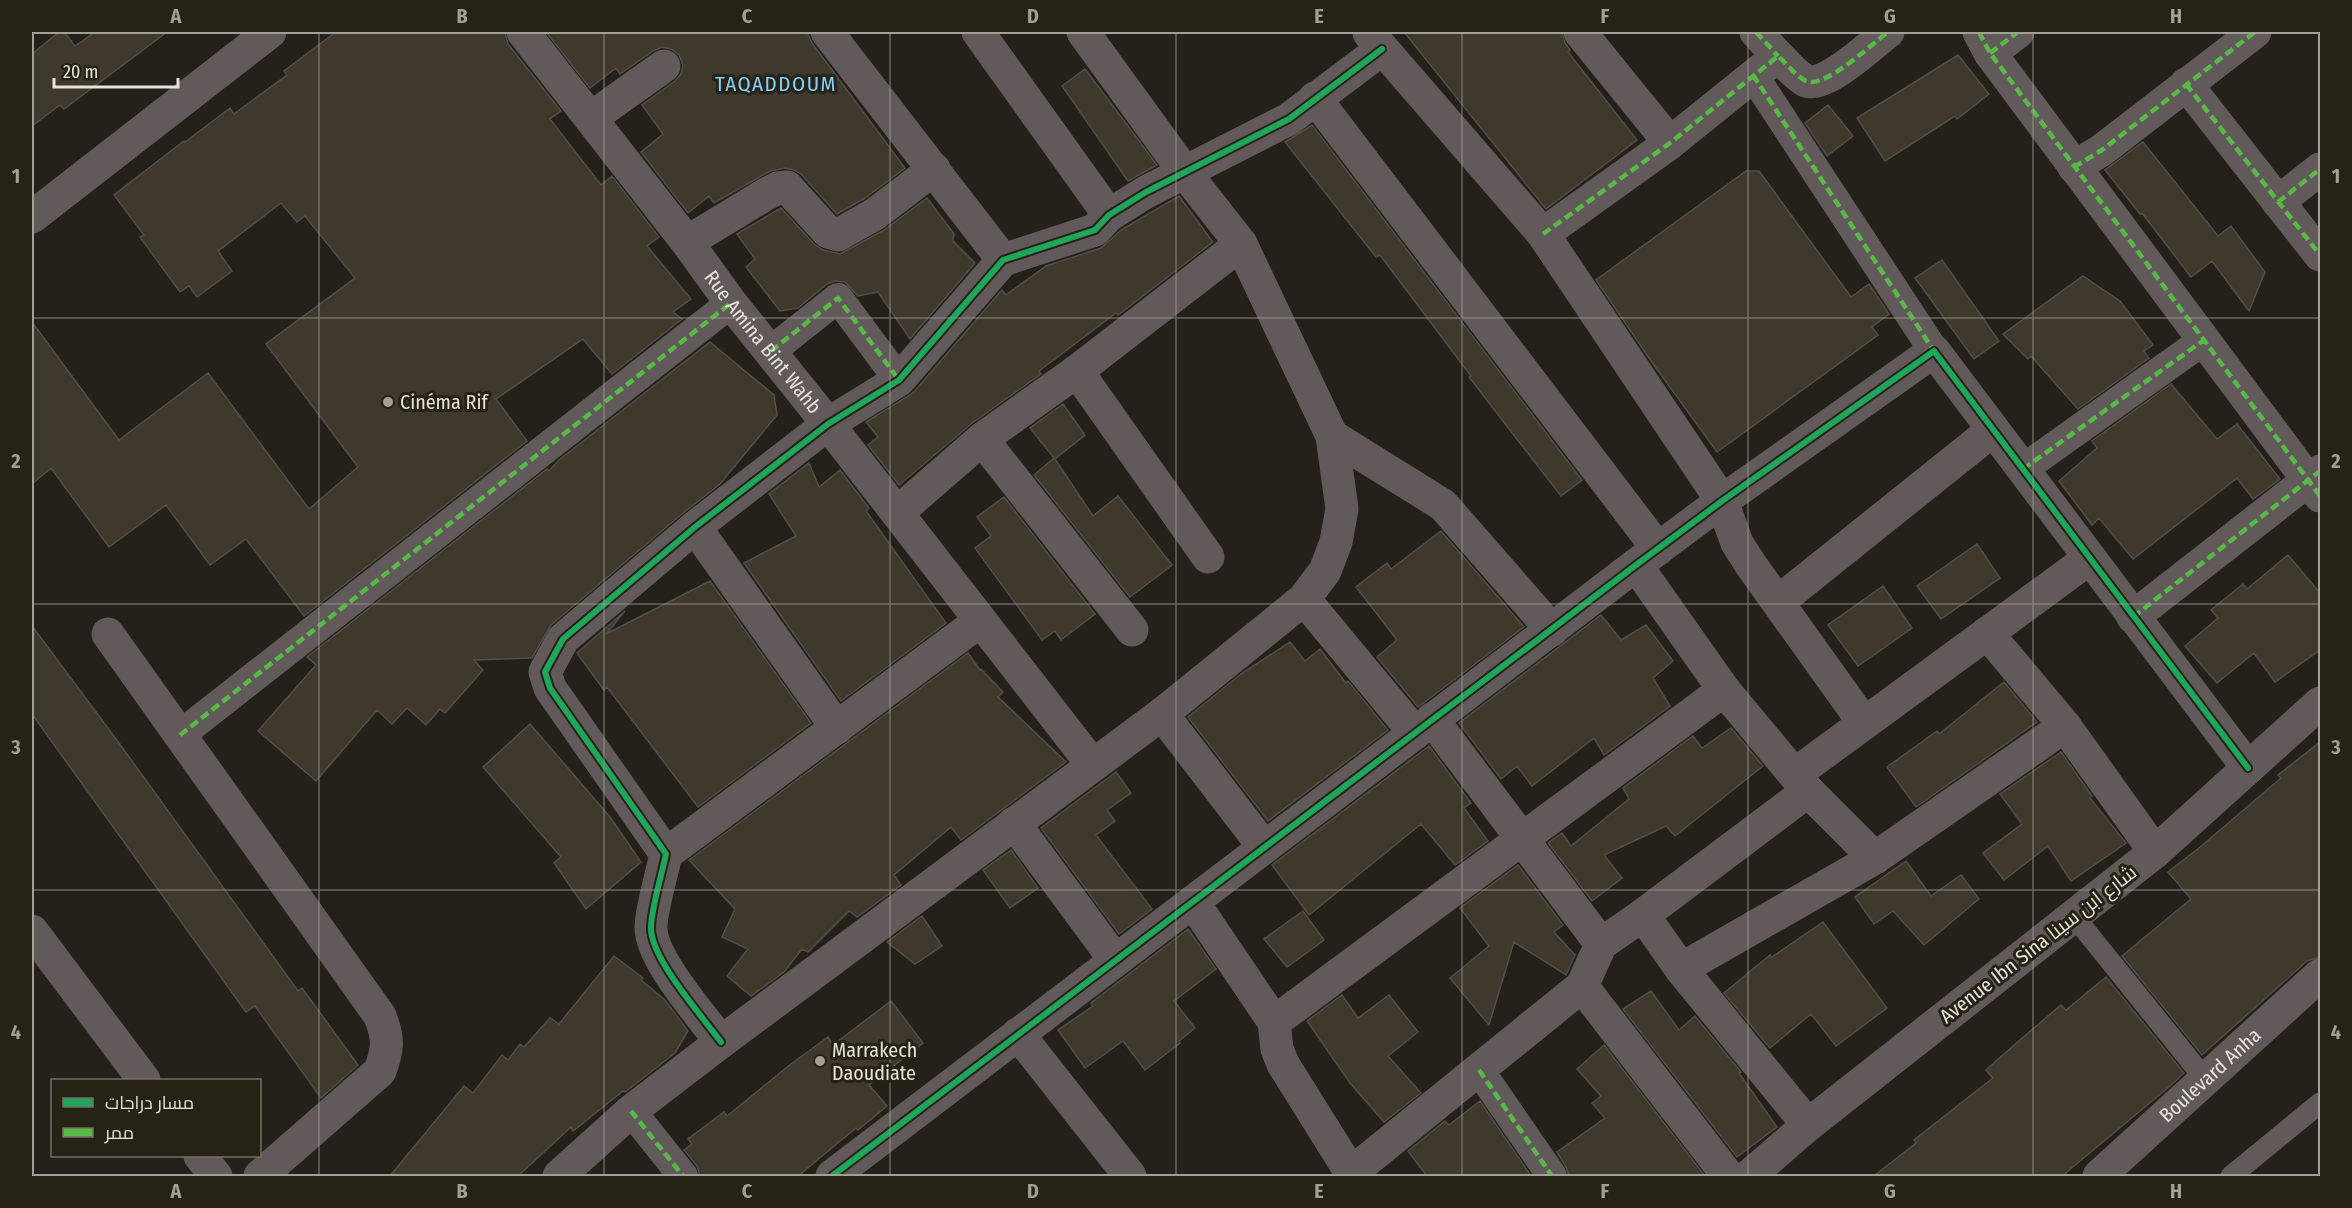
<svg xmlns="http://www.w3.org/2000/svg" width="2352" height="1208" font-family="'Fira Sans Condensed',Cairo,sans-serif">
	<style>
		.building { fill: #3e392c; stroke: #524f4a; stroke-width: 1.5 }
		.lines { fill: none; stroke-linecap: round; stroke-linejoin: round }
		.service { stroke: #625a5a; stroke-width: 21 }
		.pedestrian { stroke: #625a5a; stroke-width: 30 }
		.minor { stroke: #625a5a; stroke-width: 33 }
		.tertiary { stroke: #625a5a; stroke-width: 33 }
		.quiet { stroke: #58b947; stroke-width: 4.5; stroke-dasharray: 9 4.5; stroke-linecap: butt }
		.cycleway-casing { stroke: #272216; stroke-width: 10 }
		.cycleway { stroke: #20a55d; stroke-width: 6 }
		.grid { fill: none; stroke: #a29f97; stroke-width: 1.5; stroke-opacity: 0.55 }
		.poi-dot { fill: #a29f97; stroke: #272216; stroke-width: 2 }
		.labels { text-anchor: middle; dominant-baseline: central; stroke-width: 6; stroke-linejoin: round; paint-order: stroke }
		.street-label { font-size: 20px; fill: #e6e3db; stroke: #272216 }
		.poi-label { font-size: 20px; fill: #e6e3db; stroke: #272216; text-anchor: start }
		.neighbourhood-label { font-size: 21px; letter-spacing: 1.5px; fill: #81d1fc; stroke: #272216 }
		.neatline { fill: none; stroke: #a29f97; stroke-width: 2 }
		.grid-label { font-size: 20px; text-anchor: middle; font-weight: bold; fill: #a29f97 }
	</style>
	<rect width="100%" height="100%" fill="#23211a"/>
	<path class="building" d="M59,32h5l11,14 20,-14h72l-103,77 -4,-4 -28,21v-72z
		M336,32h169l3,12 53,67 -11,8 51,66 11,-9 47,61 -12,9 44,53 -18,13 9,7 -70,55 -29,-35 -87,60 31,42 -223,175 -58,-77 -36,26 -44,-60 -57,42 -58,-79 -19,16v-162l87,118 89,-67 101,136 49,-42 -92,-123 89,-66 -50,-62 -8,6 -16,-19 -63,48 14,20 -35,26 -8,-11 -9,6 -40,-55 4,-2 -30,-40 70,-54 1,1 45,-34 4,6 53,-39 -3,-4z
		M546,32h261l5,11 93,125 -40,30 -28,16 -36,-40 -7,-4 -9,-2 -15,3 -56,32 -5,-7 -21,17 -47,-61 22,-18 -21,-29 33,-24 6,-7 2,-9 -4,-10 -8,-6 -9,-2 -9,4 -33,23 -4,-6 -26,20z
		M1404,32h158l3,11 5,7 -2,2 69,88 -91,69z
		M1958,55l31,39 -32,25 -2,-3 -70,45 -28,-43z
		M1085,69l49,65 23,31 -29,16 -66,-95z
		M1828,105l25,31 -26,20 -22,-33z
		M1312,125l270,355 -21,16 -92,-119 2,-1 -91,-121 -4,2 -91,-115z
		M2143,142l75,94 13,-10 34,46 -16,39 -37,-50 -21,16 -49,-64 -2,1 -35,-44z
		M1746,171h13l92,126 18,-13 20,30 -17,13 6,8 -161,117 -66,-91 -55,-81z
		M1179,196l34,46 -95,73 -2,-2 -77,58 2,3 -70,50 -72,61 -31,-40 10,-8 -12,-15 47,-29 89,-103 4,5 40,-29 55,-18 20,-18z
		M927,198l27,36 -1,7 22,22 -65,76 -32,-47 -20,4 -13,-14 -10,-1 -8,3 -29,24 -18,3 -34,-44 9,-8 -18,-25 44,-26 34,37 8,5 17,4 44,-24z
		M1942,260l57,81 -25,18 -59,-81z
		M2083,276l37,25 33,44 -9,6 5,7 -71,51 -47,-53 -3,3 -25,-25z
		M710,342l64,53 3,20 -57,69 -37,29 -132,112 -19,33 -58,2 9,10 -38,43 -5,-4 -14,16 -19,-17 -15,16 -15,-14 -61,71 -58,-50 58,-66 -9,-8 240,-188 2,2 10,-11z
		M2171,384l46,55 20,-15 43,55 -27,20 -16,-21 -104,81 -34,-41 -7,7 -33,-44 38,-33 -5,-7z
		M1063,404l22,31 -30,24 38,57 25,-20 54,69 -42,32 -96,-122 20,-17 -24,-30z
		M809,463l10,24 21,-17 29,38 -3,3 80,112 -105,78 -97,-138 52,-27 -27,-42z
		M1004,497l91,117 -34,26 -6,-9 -13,9 -67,-92 16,-12 -14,-19z
		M1441,531l83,96 -106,80 -41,-50 20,-17 -41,-53 31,-24 4,6z
		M1977,544l23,34 -59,41 -24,-33z
		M2288,555l32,38v57l-45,32 -21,-29 -37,30 -32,-37 33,-28 -7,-8 32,-26 4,5z
		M710,581l101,142 -113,84 -91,-120 -3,3 -27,-37 48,-42 -19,23z
		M1883,586l29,42 -54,38 -30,-41z
		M1601,615l20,25 25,-15 27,36 -20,17 17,28 -66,49 -10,-17 -62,48 -15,-20 -16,13 -42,-56z
		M32,626l87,117 179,248 4,-3 56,77 -37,33 -66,-92 -9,6 -214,-298z
		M1290,642l15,19 15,-12 26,34 2,-2 40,49 -120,91 -80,-104 53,-43z
		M968,653l12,17 1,-1 22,23 -5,5 68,65 -105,78 -10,-13 -57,48 7,10 -44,32 -8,-6 -41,41 -6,-3 -18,23 -33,24 -24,-20 21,-27 -26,-12 13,-28 -46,-49z
		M2004,682l33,40 -121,85 -29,-40 50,-36 2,3z
		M530,724l80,93 31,45 -55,47 -32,-46 7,-6 -78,-90z
		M1731,728l32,38 -88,70 -9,-10 -62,29 18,23 -30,23 -44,-58 14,-10 9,13 58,-47 -6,-11 70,-52 9,12z
		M2320,742v215l-13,4 -105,94 -80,-99 69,-57 -23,-27 31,-24 82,-70 -3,-3z
		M1429,746l42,57 -7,5 24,33 -33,24 -34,-41 -112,91 -37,-50z
		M2061,752l31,44 -2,2 36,45 -55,38 -23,-35 -44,34 -21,-27 39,-29 -22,-30z
		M1116,772l15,21 -24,17 8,11 -19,14 56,74 -33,25 -78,-106z
		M1011,850l27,38 -28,20 -27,-38z
		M1906,861l25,35 30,-21 18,24 -55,46 -31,-34 -19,13 -19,-27z
		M1518,865l45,60 -9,7 21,23 -9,20 -52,-33 -25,83 -39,-47 39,-32 -29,-38z
		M1303,911l21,29 -37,27 -23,-28z
		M922,916l20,30 -27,18 -28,-22z
		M1823,922l64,86 -51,38 -25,-32 -41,34 -46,-55 46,-38 2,2z
		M1188,929l28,40 -42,32 21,27 -16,13 1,2 -35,27 -22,-29 -38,27 -27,-38 35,-24 -2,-3z
		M614,956l29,22 -2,2 24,20 23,31 -13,22 -50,39 -2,-1 -50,40 -2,-4 -53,49h-128l74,-90 9,7 29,-38 6,5 12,-16 4,3 26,-29 9,6z
		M2106,977l78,96 -14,13 -108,90h-188l42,-33 -2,-3 79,-62 -7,-8 35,-31 40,-34 5,5z
		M1651,991l28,39 16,-14 46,56 -2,1 38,54 -40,30 -114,-148z
		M1342,995l16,23 31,-23 29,37 -30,24 33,37 -37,29 -34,-39 -43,-62z
		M891,1001l32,42 -54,42 18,21 -29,24 -2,-2 -58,48h-98l-3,-10 -13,-16 8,-6 -4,-5 36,-27 3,4 64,-52 37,-27 5,8z
		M1604,1045l101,131h-136l-3,-9 -9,-15 48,-34 -13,-15 9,-7 -24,-27z
		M1480,1101l51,75h-104l-19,-25 37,-30 4,4z"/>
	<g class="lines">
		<path class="service" d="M2073,915l132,164
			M2231,1176l89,-73"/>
		<path class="pedestrian" d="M1753,75l181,276
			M771,351l67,-53 61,82
			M2023,469l181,-129
			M180,735l551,-432
			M1479,1070l73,106
			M631,1111l52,65"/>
		<g class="minor">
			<path id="s1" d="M523,32l164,210 44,61 97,121 264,340"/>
			<path d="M827,32l176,228"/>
			<path d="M978,32l131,183"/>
			<path d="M1580,32l90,111"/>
			<path d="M1756,32l22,24"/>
			<path d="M1979,32l11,21 330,443"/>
			<path d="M1369,33l174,201 179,267 15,42 14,22 113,158"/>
			<path d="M1990,53l28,-21"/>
			<path d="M2186,84l134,171"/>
			<path d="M1315,98l343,451"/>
			<path d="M591,118l73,-52"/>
			<path d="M2074,167l28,-17 153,-118"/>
			<path d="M2278,202l42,-33"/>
			<path d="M32,217l238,-185"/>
			<path d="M1543,234l127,-91 108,-87c8,7 18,20 28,25 19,8 67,-38 82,-49"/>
			<path d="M687,242l79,-48 12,-6 9,-1 41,45 10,3 37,-21 59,-45"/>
			<path d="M1077,371l131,186"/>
			<path d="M1332,436l111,69 109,125"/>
			<path d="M982,439l150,191"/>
			<path d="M897,513l85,-74 95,-68 164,-127"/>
			<path d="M695,527l142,201"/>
			<path d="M1636,565l88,125 84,101 67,67"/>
			<path d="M1304,599l111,134"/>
			<path d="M1778,602l215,-172"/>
			<path d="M2133,617l187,-146"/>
			<path d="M1987,633l78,93 90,126"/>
			<path d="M108,634l272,382c9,23 8,33 0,55l-120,105"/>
			<path d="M1162,714l102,133"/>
			<path d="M1432,719l169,225"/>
			<path d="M1795,774l295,-216"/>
			<path d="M1014,823l101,137"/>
			<path d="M666,854l314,-233"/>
			<path d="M1193,902l81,120 3,27 6,15 70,112"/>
			<path d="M1643,915l38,54 127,156"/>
			<path d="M32,931l112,149"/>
			<path d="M1681,969l194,-111 190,-132"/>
			<path d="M1582,986l146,190"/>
			<path d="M1274,1022l450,-332"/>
			<path d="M1018,1034l112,142"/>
			<path d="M721,1042c-19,-26 -70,-83 -70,-114 0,-19 11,-54 15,-74l-116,-166 -5,-16 18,-33 132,-112 133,-103 71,-44 104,-120 92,-30 14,-15 37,-23 143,-73 93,-70"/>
			<path d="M200,1156l16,20"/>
			<path d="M1351,1173l231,-187 19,-42 42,-29 165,-124"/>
			<path d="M559,1176l72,-65 90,-69 441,-328 142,-115 21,-28 11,-29 6,-33 -10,-73 -91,-192 -55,-70 -103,-142"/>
			<path d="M832,1176l804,-611 86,-64 212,-150 314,417"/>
		</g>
		<g class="tertiary">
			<path d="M1749,1176l59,-51 347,-273 165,-149"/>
			<path id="s2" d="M2099,1176l221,-201"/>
		</g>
		<path class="quiet" d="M1756,32l22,24
			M1979,32l11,21 330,443
			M1990,53l28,-21
			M1753,75l181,276
			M2186,84l134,171
			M2074,167l28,-17 153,-118
			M2278,202l42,-33
			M1543,234l127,-91 108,-87c8,7 18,20 28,25 19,8 67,-38 82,-49
			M771,351l67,-53 61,82
			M2023,469l181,-129
			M2133,617l187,-146
			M180,735l551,-432
			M1479,1070l73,106
			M631,1111l52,65"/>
		<g class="cycleway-casing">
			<path id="cycleway" d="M721,1042c-19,-26 -70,-83 -70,-114 0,-19 11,-54 15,-74l-116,-166 -5,-16 18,-33 132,-112 133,-103 71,-44 104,-120 92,-30 14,-15 37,-23 143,-73 93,-70
				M832,1176l804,-611 86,-64 212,-150 314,417"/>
		</g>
		<use href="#cycleway" class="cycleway"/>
	</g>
	<path class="grid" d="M319,32v1144M604,32v1144M890,32v1144M1176,32v1144M1462,32v1144M1748,32v1144M2033,32v1144M32,318h2288M32,604h2288M32,890h2288"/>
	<g class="poi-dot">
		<circle cx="388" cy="402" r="6"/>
		<circle cx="820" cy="1061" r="6"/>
	</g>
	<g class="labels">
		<g class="street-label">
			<text stroke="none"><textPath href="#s1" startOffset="392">Rue Amina Bint Wahb</textPath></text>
			<text transform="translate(2038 944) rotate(-38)">Avenue Ibn Sina شارع ابن سينا</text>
			<text stroke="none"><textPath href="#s2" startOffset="150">Boulevard Anha</textPath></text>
		</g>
		<g class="poi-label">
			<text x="400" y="402">Cinéma Rif</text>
			<text x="832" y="1050">Marrakech<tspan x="832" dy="23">Daoudiate</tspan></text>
		</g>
		<g class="neighbourhood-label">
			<text x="776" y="84">TAQADDOUM</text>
		</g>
	</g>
	<rect width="2352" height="1208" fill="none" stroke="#272216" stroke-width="66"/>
	<rect x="51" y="1079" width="210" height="78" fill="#272216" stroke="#736f65" stroke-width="1.5"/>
	<rect x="63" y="1098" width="30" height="9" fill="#20a55d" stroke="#736f65" stroke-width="1.5"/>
	<text x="105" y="1109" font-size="18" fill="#e6e3db">مسار دراجات</text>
	<rect x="63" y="1128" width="30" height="9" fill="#58b947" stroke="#736f65" stroke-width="1.5"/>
	<text x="105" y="1139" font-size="18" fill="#e6e3db">ممر</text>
	<path d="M54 78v9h124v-9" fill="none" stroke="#e6e3db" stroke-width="3"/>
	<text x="63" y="78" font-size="18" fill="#e6e3db" stroke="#272216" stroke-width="4.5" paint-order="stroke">20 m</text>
	<rect x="33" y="33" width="2286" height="1142" class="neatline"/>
	<g class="grid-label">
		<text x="176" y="23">A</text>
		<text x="462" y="23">B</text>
		<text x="747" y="23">C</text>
		<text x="1033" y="23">D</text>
		<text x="1319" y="23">E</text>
		<text x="1605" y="23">F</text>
		<text x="1890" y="23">G</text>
		<text x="2176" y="23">H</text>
		<text x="16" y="183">1</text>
		<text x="2336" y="183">1</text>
		<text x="16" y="468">2</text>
		<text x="2336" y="468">2</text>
		<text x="16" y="754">3</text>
		<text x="2336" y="754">3</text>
		<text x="16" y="1039">4</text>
		<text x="2336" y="1039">4</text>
		<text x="176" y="1198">A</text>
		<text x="462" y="1198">B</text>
		<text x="747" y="1198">C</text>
		<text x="1033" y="1198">D</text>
		<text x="1319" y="1198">E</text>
		<text x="1605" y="1198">F</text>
		<text x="1890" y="1198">G</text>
		<text x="2176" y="1198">H</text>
	</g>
</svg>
